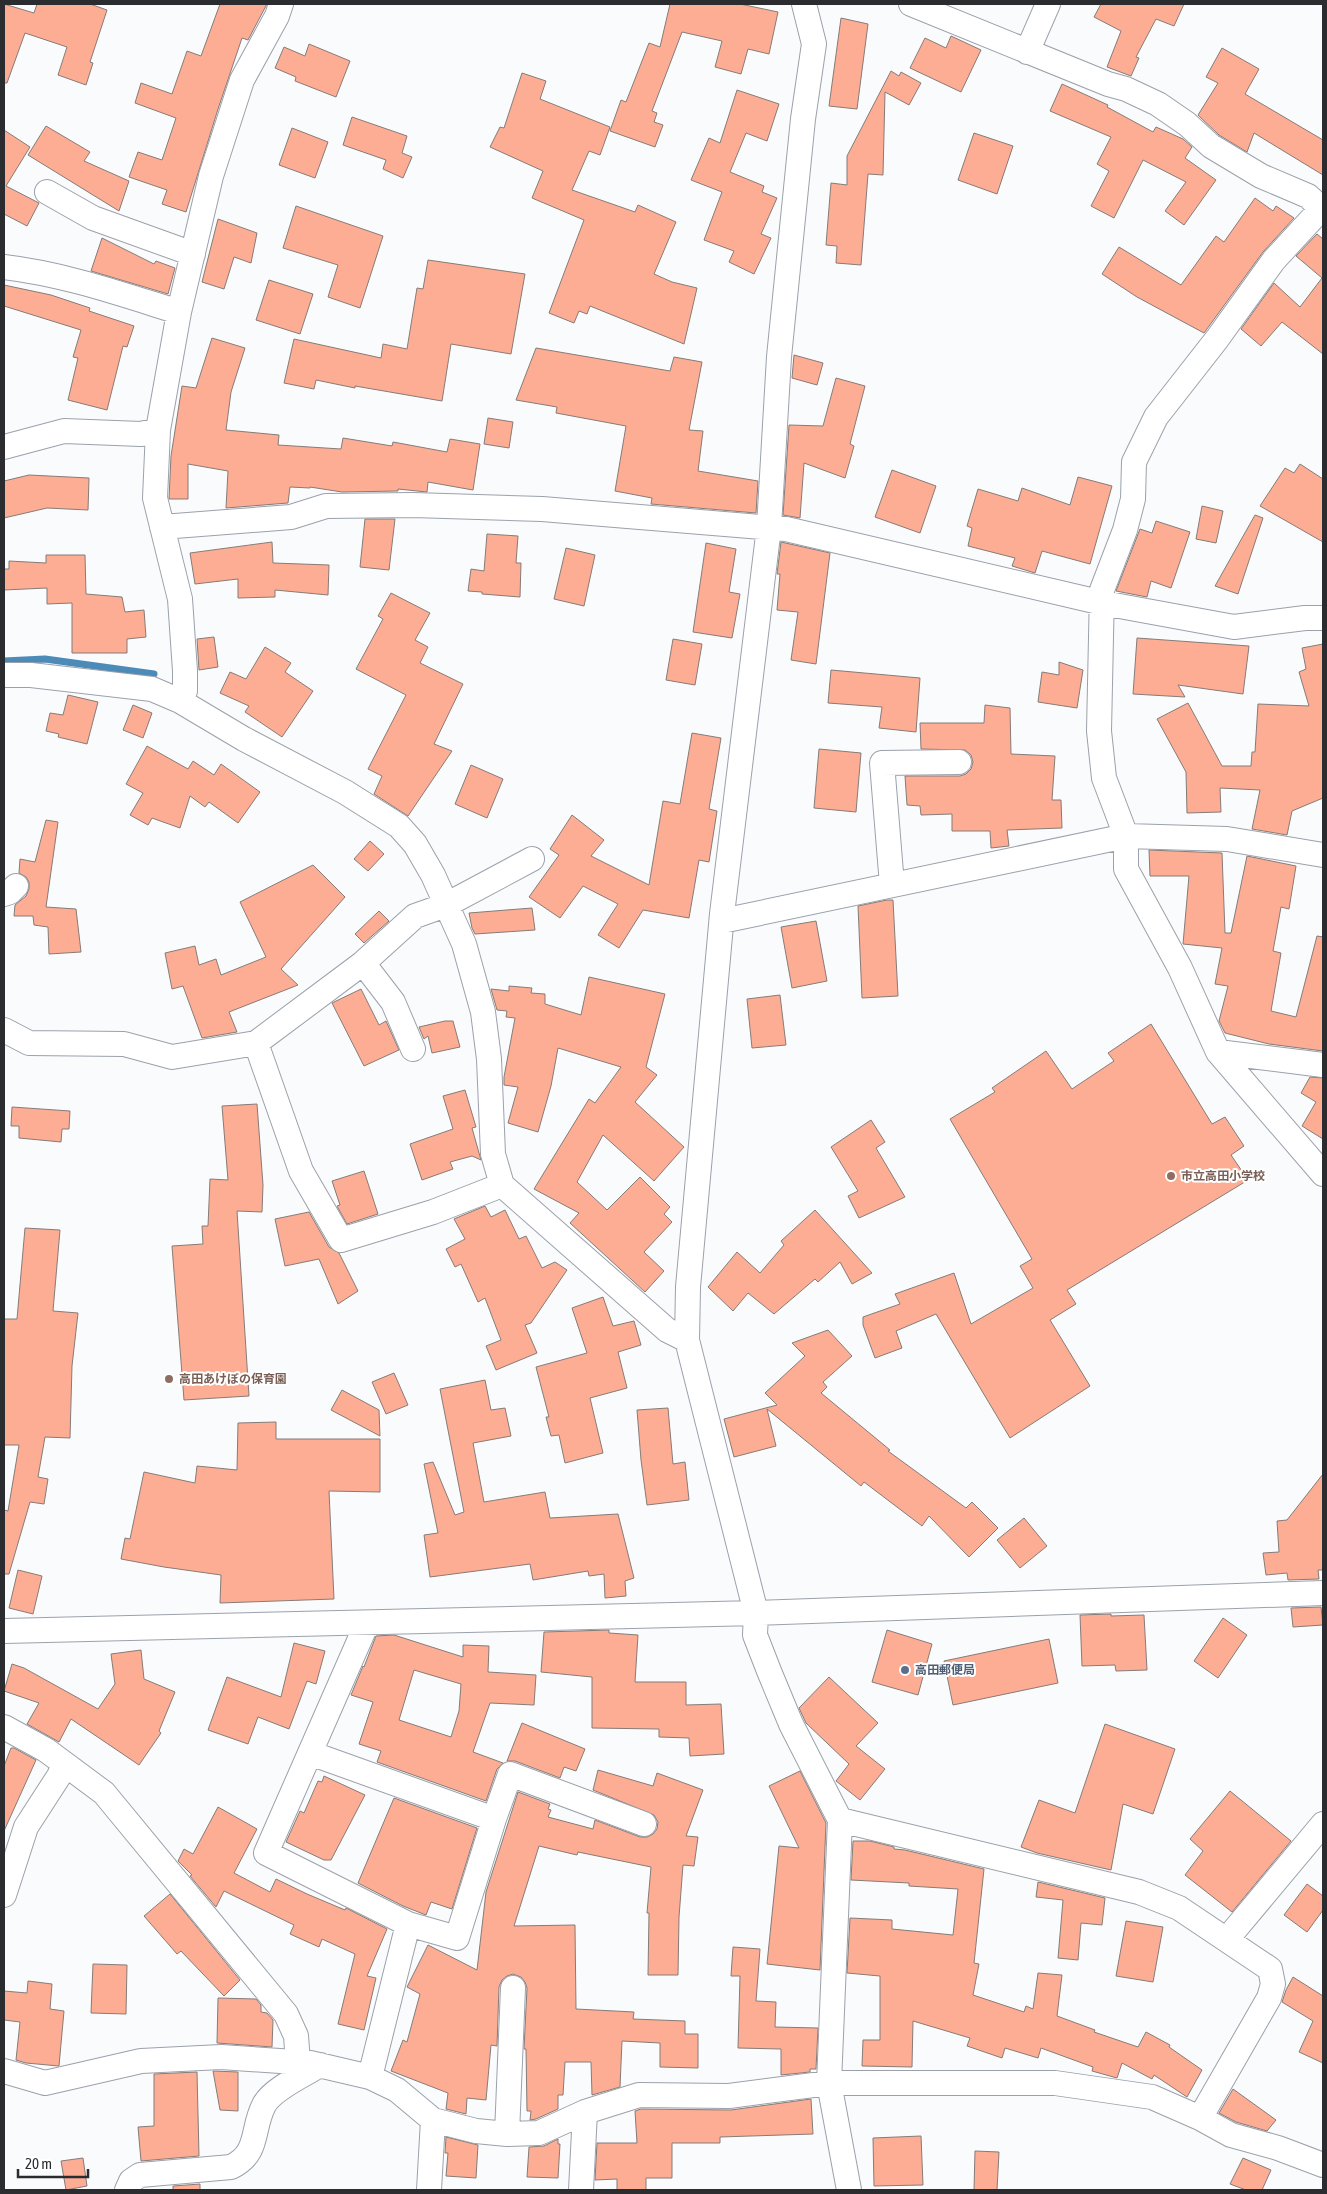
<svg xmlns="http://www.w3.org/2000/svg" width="1327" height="2194" font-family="'Asap Condensed','Noto Sans JP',sans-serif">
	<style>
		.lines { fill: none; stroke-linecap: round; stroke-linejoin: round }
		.stream { stroke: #4c8ab8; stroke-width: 7 }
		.building { fill: #fcad93; stroke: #877b77; fill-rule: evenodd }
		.minor-casing { stroke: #9ba1ab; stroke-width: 26 }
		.minor { stroke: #fff; stroke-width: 24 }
		.education-dot { fill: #8d6e63; stroke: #fff; stroke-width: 2 }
		.service-dot { fill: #5c6f8a; stroke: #fff; stroke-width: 2 }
		.labels { text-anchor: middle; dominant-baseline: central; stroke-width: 4; stroke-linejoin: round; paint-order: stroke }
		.education-label { font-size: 12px; font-weight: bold; fill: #785e54; stroke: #fff; text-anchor: start }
		.service-label { font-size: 12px; font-weight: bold; fill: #4e5e75; stroke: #fff; text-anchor: start }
	</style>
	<rect width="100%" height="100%" fill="#fafbfd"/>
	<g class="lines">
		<path class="stream" d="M4,661l41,-2 109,15"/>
	</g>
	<path class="building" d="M4,4l30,9 3,-9h53l17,6 -17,52 3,1 -7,22 -28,-10 9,-28 -42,-14 -18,50h-3z
		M220,4h47l-19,36 -6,-2 -24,71 -32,103 -24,-8 5,-14 -38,-13 9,-25 24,8 14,-42 -41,-15 6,-20 31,11 15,-43 14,5z
		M670,4h70l38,8 -9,42 -21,-5 -7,25 -26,-7 7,-26 -40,-9 -30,79 5,2 -3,9 9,3 -8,22 -45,-16 11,-31 5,2 23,-59 11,4z
		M1101,4h83l-10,22 -18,-7 -20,38 3,1 -8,18 -24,-9 14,-36 -27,-14z
		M841,18l27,6 -11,85 -28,-3z
		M951,36l30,14 -20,42 -51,-24 15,-30 21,10z
		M309,44l41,17 -14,36 -41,-16 1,-4 -21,-9 9,-21 21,9z
		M1222,48l37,21 -14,25 78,46v35l-69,-42 -7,19 -28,-17 -21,-20 20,-32 -12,-6z
		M891,71l8,5 2,-4 20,11 -12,22 -24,-13 -2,83 -15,-1 -7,91 -25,-2 1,-17 -11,-1 5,-62 16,2v-29z
		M522,73l24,8 -6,18 70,28 -10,28 -11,-4 -17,39 63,22 3,-7 38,17 -22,52 18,8 25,6 -13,56 -94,-38 -3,8 -8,-3 -5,12 -25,-10 35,-93 -52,-22 11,-27 -53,-24 10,-20 4,1z
		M1062,84l46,21 -1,2 46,25 3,-5 27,12 9,8 -7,11 31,22 -32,45 -19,-14 21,-29 -43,-22 -29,58 -23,-12 18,-35 -12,-7 14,-27 -61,-26z
		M737,90l42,14 -12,37 -21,-8 -16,39 34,14 -2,6 15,6 -16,36 10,4 -17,36 -25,-12 5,-11 -30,-11 18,-48 -31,-12 18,-42 11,5z
		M352,117l55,19 -5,17 10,4 -9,21 -20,-9 3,-9 -43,-15z
		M46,126l44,26 -6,9 45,20 -10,30 -91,-56z
		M292,128l36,14 -13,36 -36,-13z
		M4,130l26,17 -24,39 33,17 -12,23 -23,-12z
		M974,133l39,13 -16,48 -39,-14z
		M1255,198l18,13 3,-5 18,12 -31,34 -59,81 -67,-36 -35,-23 17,-27 62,38 35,-49 8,6z
		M296,206l87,30 -23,72 -32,-11 10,-32 -55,-17z
		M218,219l39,14 -6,30 -17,-6 -10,32 -22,-7z
		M1317,234l6,5v115l-41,-32 -21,24 -20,-17 33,-46 26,24 22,-29 -26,-22z
		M102,238l52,26 2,-3 19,7 -7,26 -77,-23z
		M428,260l97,14 -14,80 -60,-10 -9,57 -87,-15v2l-39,-8 -2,9 -30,-6 10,-44 87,19 2,-14 24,5 10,-61 6,1z
		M269,280l44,14 -13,40 -44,-14z
		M4,285l47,10 39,13 -1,3 45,15 -7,21 -4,-1 -16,64 -39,-10 10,-42 -5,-1 8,-27 -77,-24z
		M212,338l33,10 -14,44 -5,38 53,5 -1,10 63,4 2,-11 49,8 1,-4 54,10 3,-13 30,5 -7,46 -45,-8 -1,10 -29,-3v2l-56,1 -32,-5v1l-20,-1 -2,16 -62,5 2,-37 -40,-7v35h-19l2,-43 11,-70 14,2z
		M536,348l134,23 4,-14 28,5 -13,68 14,1 -5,40 60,10 -2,32 -105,-9 1,-6 -37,-7 11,-65 -70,-13 1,-6 -41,-7z
		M794,355l29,8 -6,22 -25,-7z
		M836,378l29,8 -15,58 4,2 -9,32 -41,-15 -4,55 -17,-3 6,-90 34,1z
		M488,418l25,4 -4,26 -25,-4z
		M1300,464l23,15v63l-63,-36 25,-38 9,5z
		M892,470l44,16 -16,47 -45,-16z
		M29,475l60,3 -1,32 -41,-2 -43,10v-37z
		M1078,477l34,9 -22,78 -48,-13 -7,22 -23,-7 3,-8 -47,-12 4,-18 -5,-2 11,-37 40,12 4,-13 48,17z
		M1202,506l21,5 -7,32 -20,-4z
		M1255,515l8,3 -25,76 -23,-8z
		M365,519h30l-6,51 -29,-3z
		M1156,521l34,11 -19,56 -20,-7 -4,16 -31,-6 24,-62 12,4z
		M487,534l31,2 -2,27h5l-1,34 -38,-3v-2l-14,-1 3,-22 13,2z
		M272,542l1,21 56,2 -1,30 -53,-5v7l-37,1v-19l-43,5 -5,-31z
		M781,542l49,11 -14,111 -25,-4 7,-48 -21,-2 3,-36h-3z
		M706,543l30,6 -7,43 11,2 -8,44 -39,-6z
		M566,548l29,7 -11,51 -30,-7z
		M46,555h39l1,39 36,3 3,15 19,-2 2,27 -19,2v14h-55v-50l-25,1v-16l-43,2v-21h5v-8l37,2z
		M391,593l39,20 -15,27 13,7 -8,16 43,21 -29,60 18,7 -44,65 -34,-22 8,-18 -14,-7 38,-74 -50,-26 27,-50 -5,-3z
		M214,637l4,30 -19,3 -2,-31z
		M1137,638l112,8 -6,48 -65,-9 7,12 -52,-3z
		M673,639l29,5 -7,41 -29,-5z
		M1323,644v154l-31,13 -5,24 -35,-6 8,-39 -40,-2 1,24 -34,1 -1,-41 -29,-53 31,-16 34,63h29l1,-14h3l3,-48 51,2 -10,-34 7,-3 -4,-21z
		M265,647l26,16 -6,9 28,19 -31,46 -37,-25 4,-6 -29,-13 10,-21 16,7z
		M1059,662l24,8 -6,38 -39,-6 4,-30 17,3z
		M831,670l89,8 -4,54 -37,-4 3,-21 -54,-4z
		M68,695l30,7 -11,42 -29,-7 1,-3 -13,-3 4,-18 13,2z
		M133,705l19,8 -9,25 -20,-8z
		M985,705l25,3 1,46 44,2 -3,44h9l1,28 -55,2 2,16 -18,2 -1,-17h-38v-17l-31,1 -1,-9 -13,-1 -2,-29h55l6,-2 5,-5 2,-7 -2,-7 -6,-5 -44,-1 -1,-26h64z
		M692,733l29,5 -12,71 8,2 -8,51 -10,-2 -10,58 -46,-8 -24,38 -21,-13 20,-31 -35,-18 -23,32 -31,-21 30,-42 -9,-6 22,-34 32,25 -13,16 58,29 14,-84 17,3z
		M147,746l41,23 5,-8 21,14 7,-11 39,28 -22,31 -29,-21 -4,5 -15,-11 -10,32 -28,-10 -4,7 -18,-10 13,-22 -17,-9z
		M819,749l42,4 -5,59 -42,-4z
		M471,765l32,14 -16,39 -32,-14z
		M46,820l12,2 -12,85 30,2 5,43 -32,2 -1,-27 -14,-2 -1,-9h-19l1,-11 11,-9 3,-7v-7l-3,-5 -7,-4 1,-14 15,3z
		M370,841l14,13 -16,17 -14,-12z
		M1149,850l73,3 3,80h6l16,-77 49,10 -7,43 -8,-2 -8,44 8,2 -10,58 25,6 21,-81 6,1v114l-54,-7 -44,-11 -6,-12 9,-35 -13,-2 7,-36 -39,-4 6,-68h-39z
		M313,865l32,32 -64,72 17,16 -69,27 8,20 -35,6 -19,-52 -11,3 -7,-36 30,-7 4,19 17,-6 5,16 45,-18 -26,-55z
		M887,900h6l5,96 -36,2 -4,-92z
		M532,908l3,22 -60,4 -3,-6 -3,-15z
		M379,911l10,10 -25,22 -9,-9z
		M816,921l11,60 -35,7 -11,-61z
		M589,977l76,17 -19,73 11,8 -22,27 49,45 -30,34 -51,-46 -26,47 30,28 33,-33 30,30 -6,7 8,8 -28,30 20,19 -19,21 -75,-69 9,-10 -45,-24 55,-90 6,4 26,-36 -63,-19 -7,38 -13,46 -30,-9 10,-36 -14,-2v-8l11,-59 -9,-1 1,-6 -10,-1 -6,-21 18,2v-5l23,2 -1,5 14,1v10l36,11z
		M361,989l18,36 7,-4 13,29 -35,16 -32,-63z
		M780,995l6,50 -34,3 -5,-49z
		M445,1021h8l7,26 -28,6 -4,-17 -4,3 -5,-12z
		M1151,1024l61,100 13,-7 19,29 -13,9 17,25 -181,110 9,14 -26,16 40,66 -80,52 -74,-124 -40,17 6,17 -27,10 -12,-33v-8l37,-13 -5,-10 59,-21 17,51 62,-36 -13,-22 12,-7 -82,-140 45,-27 -3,-4 54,-37 26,38 42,-28 -6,-8z
		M1310,1077l13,1v61l-21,-13 14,-24 -15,-9z
		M465,1090l11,37 -4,1 9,32 -9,-4 -22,6 3,7 -31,11 -12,-36 43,-15 -10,-33z
		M257,1104l6,81 -1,27 -25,-1 12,185 -65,4 -12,-154 31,-2 -1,-18h6l2,-47 18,1 -6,-74z
		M12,1107l58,4 -1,18h-7l-1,13 -42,-4v-12h-8z
		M871,1120l14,22 -9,6 29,49 -46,21 -11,-22 10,-5 -27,-44z
		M364,1171l14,43 -31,10 -10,-18 3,-1 -8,-24z
		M485,1206l6,11 14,-7 14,29 7,-3 16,32 13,-6 12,8 -36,53 -6,2 12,28 -41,17 -10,-24 15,-6 -16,-42 -7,4 -17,-38 -6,3 -9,-18 19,-10 -11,-20z
		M815,1210l57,63 -20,11 -12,-22 -22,20 -3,-3 -41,35 -26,-21 -15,18 -25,-24 29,-35 23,21 24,-28 -3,-4z
		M309,1212l20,35 10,6 19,38 -20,13 -19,-45 -34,7 -10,-47z
		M25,1228l35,2 -7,81 25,2 -6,53 -2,72 -25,-1 -7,40 10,2 -4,25 -14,-2 -21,72h-5v-64l4,1 11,-66h-15v-126h13z
		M603,1297l10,29 21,-5 7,24 -23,7 9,36 -37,10 13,55 -38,10 -6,-28 -8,1 -5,-19h3l-13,-50 51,-14 -15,-45z
		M828,1330l24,26 -29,26 4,5 -6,6 69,57 -2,1 78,57 6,-6 26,26 -29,29 -40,-41 -7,10 -58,-44 -3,4 -94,-77 9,37 -42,11 -10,-38 53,-14 -12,-12 40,-37 -13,-13z
		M394,1373l14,32 -22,9 -14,-32z
		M485,1380l6,30 14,-2 6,28 -38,7 11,59 61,-10 5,26 68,-4 16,64 -9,3 1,15 -21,2 -1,-24 -15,2 -1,-5 -55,9 -3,-16 -100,13 -6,-42 14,-2 -14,-69 9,-2 22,53 9,-3 -24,-123z
		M342,1390l37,20 1,26 -49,-26z
		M668,1408l5,56 12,-2 4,38 -42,5 -6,-45 -4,-50z
		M276,1422v17h104v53l-51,-1 5,108 -114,4 1,-28 -57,-8 -43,-8 4,-21 5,1 14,-67 51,11 2,-17 40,4 1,-47z
		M1323,1474v96h-5l1,9 -31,1 -1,-7 -21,2 -3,-22 16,-1 -2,-31 10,-1z
		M1024,1518l23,28 -27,22 -23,-28z
		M18,1570l24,6 -9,38 -24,-6z
		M1321,1607l2,18 -30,2 -2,-19z
		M1111,1614v2l33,-1 3,55 -31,1 -1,-6 -33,1 -2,-51z
		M1223,1618l24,17 -29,43 -24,-17z
		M609,1630v3l29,2 -3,47h51v23l35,-1 3,50 -34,2 -1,-18 -30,-1v-8l-67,-1v-51l-51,-5 3,-40z
		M887,1630l45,14 -14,51 -46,-13z
		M394,1635l69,22v-12l26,1 -1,26 48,3 -2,30 -44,-2 -17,49 30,11 -6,6 -11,32 -109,-39 4,-11 -22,-7 14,-42 -22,-7 12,-29 1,1 12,-31zM414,1670l47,14 -2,27 -8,26 -52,-17z
		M1049,1639l9,44 -105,22 -9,-44z
		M294,1643l31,8 -9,33 -9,-3 -18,48 -31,-12 -10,27 -40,-14 19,-53 54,20z
		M141,1650l3,29 31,13 -16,39 2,2 -22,32 -68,-46 -12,23 -32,-18 12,-21 -35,-12 8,-27 12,4 74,41 17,-25 -4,-30z
		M829,1677l49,46 -22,23 29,23 -25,31 -24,-19 13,-17 -43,-41 -7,-15z
		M522,1723l63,26 -9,22 -12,-4 -4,11 -45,-17h-8z
		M1105,1724l70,25 -22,65 -30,-10 -12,66 -74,-17 -16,-6 18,-47 36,13z
		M11,1748h3l22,12 -32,71v-65z
		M598,1770l55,16 4,-13 46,17 -17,46 12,1 -4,29 -11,-1 -4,52 -1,58h-30l1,-62h-2l4,-46 -73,-15 -1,3 -38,-9 -25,80 61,-1 1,84 58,3 -1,7 52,2v13h13v34l-38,-1v-24l-38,-2 -2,46 -28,8 -1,-33h-26l-2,33h-5v14l-22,10 -6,1 1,-9h-4l-1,-62h-2l3,-61 -2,-6 -4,-5 -8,-3 -6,2 -5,4 -3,7 -2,59 -6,-1 -5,55 -19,-2 -1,16 -20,-5 2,-16 -57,-22 12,-31 4,2 13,-48 -13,-7 21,-42 49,25 9,-78 32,-100 32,12 -2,5 3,1 -3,7 45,12 2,-9 45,17h7l6,-3 4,-5 1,-7 -4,-7 -61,-25z
		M800,1771l26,52 -6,147 -53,-6 12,-118 20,2 -30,-62z
		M324,1776l41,19 -34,65h-7l-38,-18 14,-31 4,2 14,-32 4,1z
		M1230,1791l61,50 -59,71 -47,-37 18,-24 -13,-12z
		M394,1798l83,30 -25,81 -21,-7 -5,13 -23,-9 -45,-23z
		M218,1807l39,22 -23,44 36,19 6,-13 31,15 38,16 1,-2 41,21 -20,47 9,2 -12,52 -26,-6 17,-70 -33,-15 -3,8 -29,-13 4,-9 -70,-34 -8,16 -26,-31 2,-1 -14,-14 6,-12 9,5z
		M853,1841h17l24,6v2l11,1 79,19 -10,94 5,1 -6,31 51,17 2,-6 7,3 5,-36 24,2 -5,41 38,14 -1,2 44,15 8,-15 24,13 -1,2 33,23 -15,27 -33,-22 -2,4 -30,-16 -5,15 -25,-7 1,-4 -52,-19 -3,10 -33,-10 -3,10 -35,-12 3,-8 -57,-17 -1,46 -50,-1 1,-26h17v-64l-33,-3 3,-55 42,2v9l61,6 5,-46 -49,-3v-3l-58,-3z
		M1038,1882l67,16 -3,27 -21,-2 -3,37 -20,-2 5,-58 -27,-3z
		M1307,1884l16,12v14l-16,22 -23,-17z
		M170,1894l70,86 -16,16 -43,-45 -4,3 -33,-38z
		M1126,1921l37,6 -10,55 -37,-6z
		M733,1947l27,2 -4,52 20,1 -1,25 43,1 -2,41h-6v3l-29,3v-26l-43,-1 2,-72h-9z
		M93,1964l34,1 -1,49 -35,-1z
		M1293,1977l30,19v67l-24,-11 14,-31 -31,-19 4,-12z
		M28,1981l24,3 -2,25 14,2 -5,55 -33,-3 -10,-3 4,-38 -16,-2v-29l23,2z
		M218,1998l38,1 5,6v7l6,1 6,7 -1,27 -55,-4z
		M213,2071l25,1v39l-18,-1z
		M197,2072l2,84 -58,5 -3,-34 16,-1v-52z
		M1233,2089l43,31 -9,11 -31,-9 -17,-9z
		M811,2099l2,35 -93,3v6h-48v35h-26v12h-29v-11l-22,1 2,-37h40l-2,-32 6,-2 90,1z
		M921,2136l2,49 -49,1 -1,-48z
		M446,2137l32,8 -2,33 -30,-2 2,-23h-3z
		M558,2139v5h2l-2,34 -31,-1 2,-30 15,-1z
		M975,2151l24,1 -2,38h-23z
		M83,2158l4,28 -21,4 -5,-29z
		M1243,2158l28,12 -9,20h-16l-16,-6z
		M200,2184v6h-27v-4z"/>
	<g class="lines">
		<g class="minor-casing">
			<path id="minor" d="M804,4l10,40 -11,75 -24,238 -10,170 -47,387 -34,373 -1,53 69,273 -1,22 14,36 22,53 49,96 -11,263 20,107
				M911,4l197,80 18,5 32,15 29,20 24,22 50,30 47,20 15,14
				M1027,52l21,-48
				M47,192l46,26 100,36
				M1321,209l-47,51 -57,79 -61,78 -22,45 -1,37 -8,31 -23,60 -3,141 5,47 22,58v33l54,99 38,84 105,122
				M4,267c60,7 117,27 175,45
				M4,447l60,-16 77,3 17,-4
				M162,527l129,-10 35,-11 87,-1 129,4 244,20 317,74 131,24 71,-9h18
				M4,675h27l121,14 28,12 64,38 101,53 54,34 16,18 18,31 31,69 19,68 6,47 4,95 9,31 165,145 20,10
				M180,701l5,-10v-20l-5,-72 -25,-101 3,-68 21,-118 32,-136 31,-96 35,-64 4,-12
				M892,885l-10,-122 77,-1
				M4,894l6,-2 6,-6
				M722,921l404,-85 101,3 96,16
				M363,963l-107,80 45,128 40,69 92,-28 69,-27
				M4,1030l25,13 95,1 48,13 84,-14
				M413,1049l-20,-47 -30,-39 52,-47 31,-11 86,-46
				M1218,1052l105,13
				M367,1623l-101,230 142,71 -38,153
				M4,1631l752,-18 567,-20
				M4,1727l42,23 58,43 182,221 10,22 2,26
				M310,1753l184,66 -37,119 -49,-14
				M494,1819l16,-45 134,50
				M840,1820l299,72 40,16 91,61 3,15 -4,14 -69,120 31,17 47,13 45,17
				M4,1895l22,-68 33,-51 5,-12
				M1227,1939l96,-115
				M4,2071l41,12 96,-22 80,-4 89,6 60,14 27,13 36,30 43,11 31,3 32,-1 46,-21 54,-17 90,1 100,-13h226l97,14 48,21
				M507,2134l6,-146
				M127,2190l4,-9 9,-6 91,-8c29,-14 20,-37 33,-62 8,-16 40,-30 56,-40
				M429,2190l4,-70
				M581,2190l4,-78"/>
		</g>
		<use href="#minor" class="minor"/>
	</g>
	<g class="education-dot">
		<circle cx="1171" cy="1176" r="5"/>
		<circle cx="169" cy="1379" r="5"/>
	</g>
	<circle class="service-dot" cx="905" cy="1670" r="5"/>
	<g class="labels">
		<g class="education-label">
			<text x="1181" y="1176">市立高田小学校</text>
			<text x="179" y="1379">高田あけぼの保育園</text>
		</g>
		<g class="service-label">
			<text x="915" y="1670">高田郵便局</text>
		</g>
	</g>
	<rect width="1327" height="2194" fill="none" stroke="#2a2c30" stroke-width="10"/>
	<path d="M18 2169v8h70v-8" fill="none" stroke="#2a2c30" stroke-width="2.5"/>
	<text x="25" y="2169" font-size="15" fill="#2a2c30" stroke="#ffffff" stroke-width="4" paint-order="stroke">20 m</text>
</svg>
